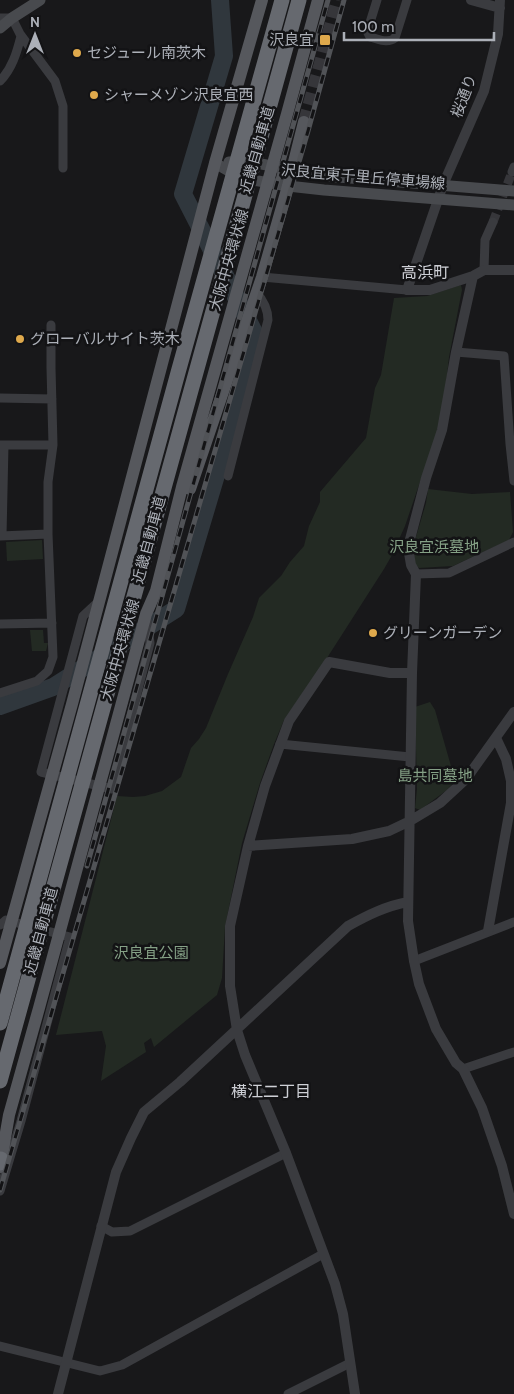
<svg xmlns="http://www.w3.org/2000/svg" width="514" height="1394" font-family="Cabin,'Noto Sans JP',sans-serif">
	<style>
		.green { fill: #232a23 }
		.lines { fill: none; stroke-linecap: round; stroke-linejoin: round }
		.river { stroke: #30373d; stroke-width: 18 }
		.minor-tunnel { stroke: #36363a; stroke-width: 9; stroke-dasharray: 9 4.5; stroke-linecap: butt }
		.primary-tunnel { stroke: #36363a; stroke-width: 12; stroke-dasharray: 12 6; stroke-linecap: butt }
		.minor { stroke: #3a3b3f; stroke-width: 9 }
		.tertiary { stroke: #3a3b3f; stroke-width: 10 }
		.secondary { stroke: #484a4e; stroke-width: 11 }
		.primary { stroke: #56585d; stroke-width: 12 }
		.motorway { stroke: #66696f; stroke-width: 15 }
		.rail-casing { stroke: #515357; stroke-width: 5 }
		.rail { stroke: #131315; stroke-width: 3; stroke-dasharray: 9; stroke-linecap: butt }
		.poi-dot { fill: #dfa94c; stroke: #131315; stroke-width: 2 }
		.labels { text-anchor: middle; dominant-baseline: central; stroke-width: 5; stroke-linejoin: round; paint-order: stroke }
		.poi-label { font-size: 15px; fill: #acb0b8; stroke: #131315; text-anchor: start }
		.street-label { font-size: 15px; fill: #acb0b8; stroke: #131315 }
		.park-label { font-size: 15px; fill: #85a186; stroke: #131315 }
		.neighbourhood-label { font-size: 16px; fill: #cdcfd5; stroke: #131315 }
	</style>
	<rect width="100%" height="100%" fill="#18181a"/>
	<path class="green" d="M461,285l1,5 -13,67 -3,27 -8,45 -33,97 -13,29 -8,14 -57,89 -43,62 -10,24 -14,39 -18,60 -17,84 -3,51 -5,17 -63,52 -3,-9 -7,5 2,9 -45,29 5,-35 -4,-15 -46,4 61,-239 16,1 12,-1 17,-5 19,-14 10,-29 8,-9 7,-11 22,-54 25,-57 6,-19 22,-22 9,-14 14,-16 5,-20 11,-24v-10l46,-54 9,-50 6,-13 13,-77 33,-2z
		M428,489l44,5 38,-2 3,40 -4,8 -56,26 -34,2 -4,-3 -2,-18 13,-44z
		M42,540l1,19 -36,2 -1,-19z
		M30,630h13l1,13h4l-2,8h-14z
		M430,702l5,8 18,63 10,-1 -16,18 -27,20 -5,-2 2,-19 -2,-82z"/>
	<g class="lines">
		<path class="river" d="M0,706l53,-19 123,-78 81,-271 -74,-144 41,-138 -4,-56"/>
		<path class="minor-tunnel" d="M493,222l19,-50"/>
		<path class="primary-tunnel" d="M304,122l33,-122"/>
		<path class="minor" d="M377,0l-9,29v4l2,4c9,2 17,7 25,1l12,-38
			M0,18h12l8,16 35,47 8,25v62
			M0,81c12,-12 17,-29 21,-45
			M512,172l2,-5
			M484,270l1,-30 8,-18
			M262,277l145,13
			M456,352l48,4 6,88 4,37
			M0,398l52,1
			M0,445h53
			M228,476l40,-156c0,-11 -4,-19 -12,-28
			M0,536l48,-2v-52l5,-37 -2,-77v-43
			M2,536l2,-91
			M416,574l33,-1 65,-31
			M98,602l-15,14 -42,156 71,17 38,-146 -3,-23
			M0,624l52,-1
			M0,693l37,-12 11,-10 5,-14 -5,-123
			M280,744l130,13
			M0,925l6,-5 64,17 -49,184 -21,70
			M414,961l100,-39
			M463,1069l51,-17
			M101,1226l11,6 18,-1 156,-78
			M0,1346l100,25 22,-6 201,-111
			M288,1394l62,-31"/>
		<path class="tertiary" d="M471,0l29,8
			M500,0l-2,34 -14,57 -41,94 -36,105h23l43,-14 11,-6h30
			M473,276l-17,76 -14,78 -16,48 -18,69 3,18 5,9 -4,99 -4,248 6,40 5,23 17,45 20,34 7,6 19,39 20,58 12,48
			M248,846l104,-7 37,-8 21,-10 30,-18 26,-24 48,-67
			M488,931l23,-128v-22l-5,-22 -10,-21
			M58,1394l58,-222 15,-34 13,-26 36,-30 168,-156c20,-11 38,-20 60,-24
			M355,1394l-12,-80 -8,-30 -49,-131 -41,-98 -8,-25 -7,-44v-60l18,-80 17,-60 24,-65 40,-59 61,11h22"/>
		<path class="secondary" d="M0,28l12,-10 28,-18
			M229,162l16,-1 80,15 189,15
			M215,163l26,15 47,8 36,4 190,15"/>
		<path class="primary" d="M190,489l72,-212 26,-91 16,-64
			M0,963l72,-259 143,-541 47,-163
			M0,1167l9,-52 30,-107 107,-394 10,-23 26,-104 105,-373 31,-114"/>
		<path class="motorway" d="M0,1023l179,-654 103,-369
			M0,1081l299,-1081
			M0,1163l1,-4"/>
		<g class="rail-casing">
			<path id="rail" d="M87,866l241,-866
				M0,1190l308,-1059 36,-131"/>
		</g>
		<use href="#rail" class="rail"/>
	</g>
	<g class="poi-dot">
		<rect x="319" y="34" width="12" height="12" rx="2.5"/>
		<circle cx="77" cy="53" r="5"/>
		<circle cx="94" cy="95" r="5"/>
		<circle cx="20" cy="339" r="5"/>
		<circle cx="373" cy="633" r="5"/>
	</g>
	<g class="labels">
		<g class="poi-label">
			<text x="314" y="40" text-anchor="end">沢良宜</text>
			<text x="87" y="53">セジュール南茨木</text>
			<text x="104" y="95">シャーメゾン沢良宜西</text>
			<text x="30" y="339">グローバルサイト茨木</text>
			<text x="383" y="633">グリーンガーデン</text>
		</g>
		<g class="street-label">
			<text transform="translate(464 96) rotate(-69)">桜通り</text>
			<text transform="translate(257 150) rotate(-74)">近畿自動車道</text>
			<text transform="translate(363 177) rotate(5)">沢良宜東千里丘停車場線</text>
			<text transform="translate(229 260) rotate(-74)">大阪中央環状線</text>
			<text transform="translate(149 540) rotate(-75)">近畿自動車道</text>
			<text transform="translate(120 650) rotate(-74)">大阪中央環状線</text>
			<text transform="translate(41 931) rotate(-75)">近畿自動車道</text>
		</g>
		<g class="park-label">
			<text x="434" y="547">沢良宜浜墓地</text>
			<text x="435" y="776">島共同墓地</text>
			<text x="151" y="953">沢良宜公園</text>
		</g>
		<g class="neighbourhood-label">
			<text x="425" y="272">高浜町</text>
			<text x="271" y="1091">横江二丁目</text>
		</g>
	</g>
	<g transform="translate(35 35)" stroke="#131315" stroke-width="4" paint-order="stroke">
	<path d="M0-4L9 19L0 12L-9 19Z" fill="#acb0b8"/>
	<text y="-8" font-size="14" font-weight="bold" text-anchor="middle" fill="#acb0b8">N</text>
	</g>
	<path d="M344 32v8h150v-8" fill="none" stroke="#acb0b8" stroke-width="2.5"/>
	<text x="352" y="32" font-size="15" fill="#acb0b8" stroke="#131315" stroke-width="4" paint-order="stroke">100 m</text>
</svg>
